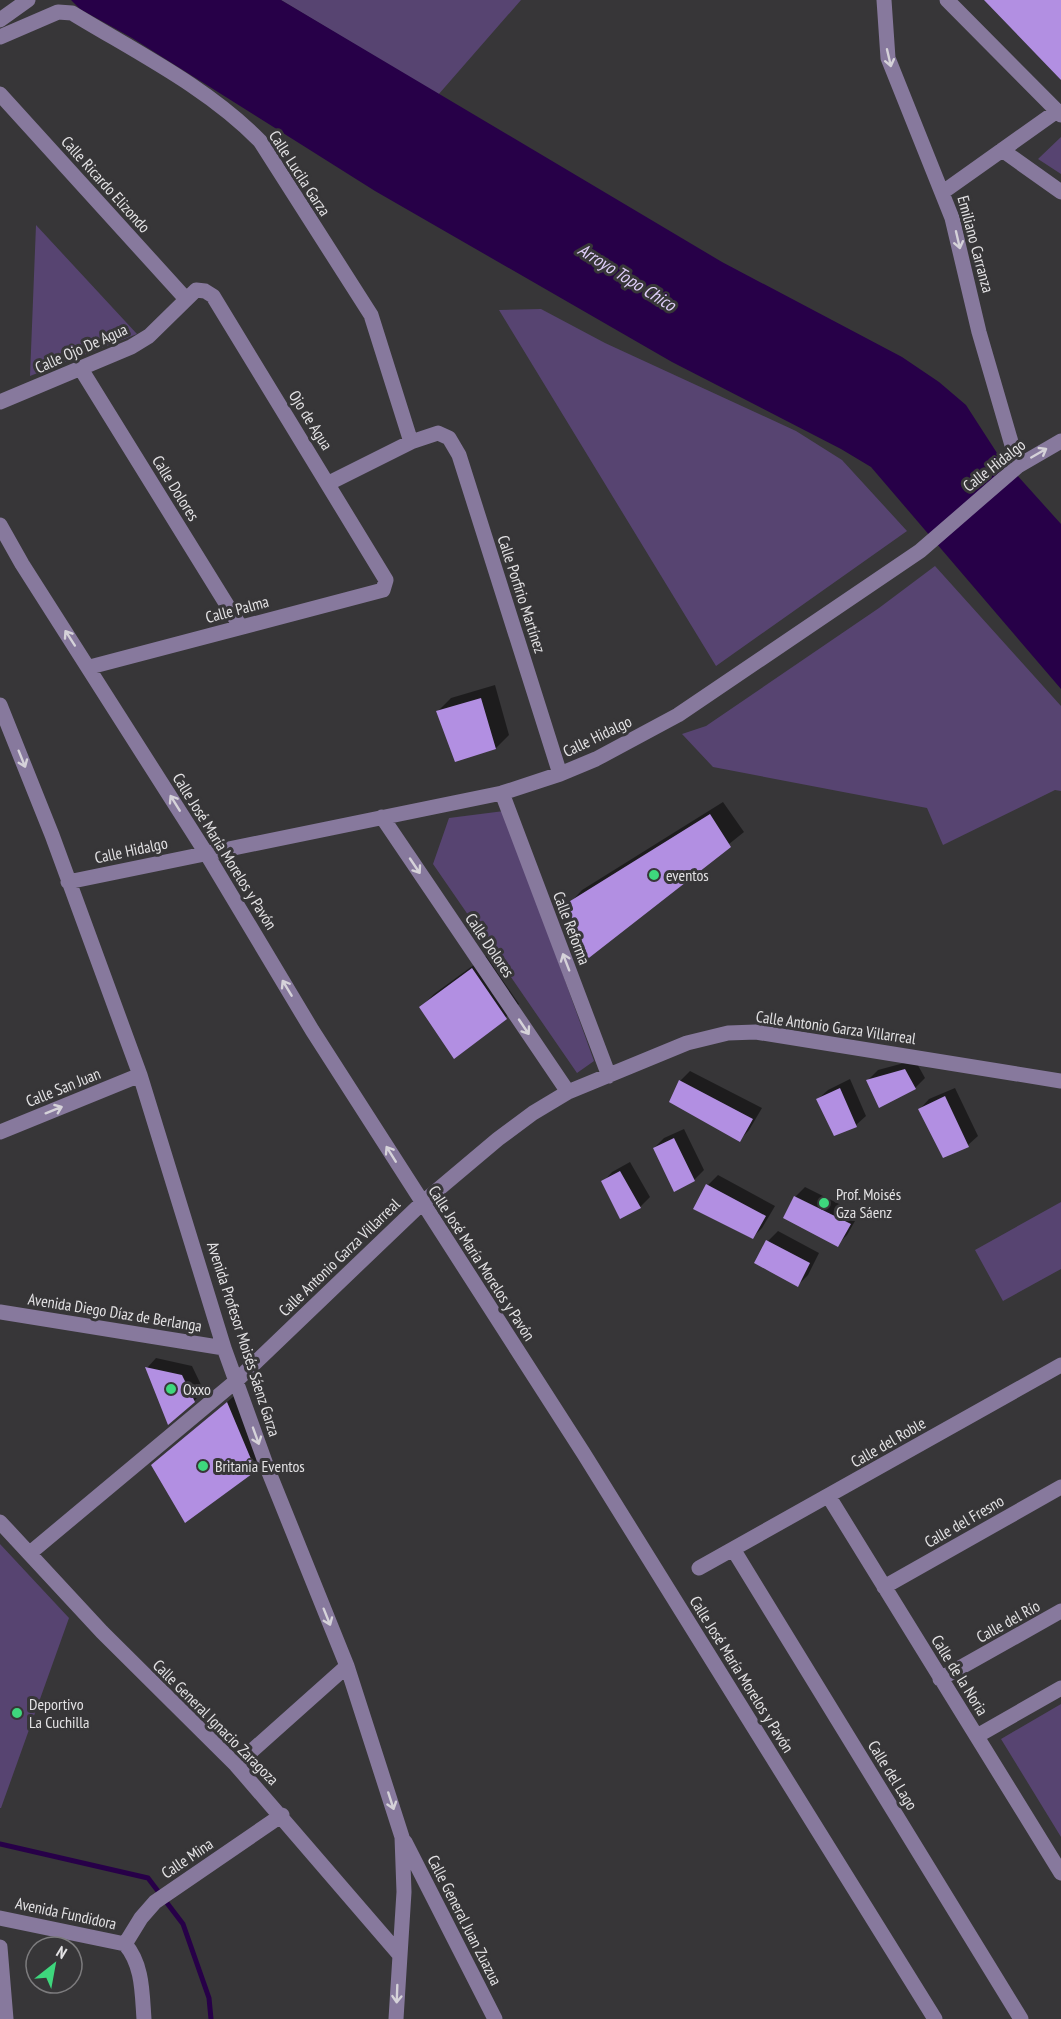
<svg xmlns="http://www.w3.org/2000/svg" width="1061" height="2019" font-family="'PT Sans Narrow',sans-serif">
	<style>
		.green { fill: #574471 }
		.water { fill: #270048 }
		.shadow { fill: #0007 }
		.lines { fill: none; stroke-linecap: round; stroke-linejoin: round }
		.stream { stroke: #270048; stroke-width: 5 }
		.building { fill: #b28fe2 }
		.minor { stroke: #87799d; stroke-width: 15 }
		.oneway { stroke: #d5d2d9 }
		.poi-dot { fill: #3ed77d; stroke: #373638; stroke-width: 2 }
		.labels { text-anchor: middle; dominant-baseline: central; stroke-width: 6; stroke-linejoin: round; paint-order: stroke }
		.street-label { font-size: 16px; fill: #e3e2e4; stroke: #373638 }
		.poi-label { font-size: 16px; fill: #e3e2e4; stroke: #373638; text-anchor: start }
		.water-label { font-size: 18px; font-style: italic; fill: #dfcef9; stroke: #373638 }
	</style>
	<rect width="100%" height="100%" fill="#373638"/>
	<path class="green" d="M281,0h240l-83,95z
		M1061,137v37l-23,-15z
		M36,225l101,109 -107,42z
		M541,309l64,34 191,88 46,29 65,71 -191,135 -217,-356z
		M935,566l126,140v85l-6,-1 -112,55 -16,-37 -214,-41 -31,-33 24,-8 173,-118z
		M504,811l90,250 -17,12 -144,-209 16,-46z
		M1061,1202v67l-58,32 -28,-51z
		M0,1544l69,74 -68,190h-1z
		M1061,1704v133l-60,-98z"/>
	<path class="water" d="M71,0h210l441,262 180,95 37,25 27,23 31,48 64,71v165l-190,-222 -30,-18 -169,-87 -297,-171 -243,-153 -52,-29z"/>
	<path class="shadow" d="M495,685l14,50 -13,13 -40,12 -18,-49 13,-13z
		M723,802l21,30 -158,127 -17,-55 13,-14z
		M486,956l33,48 -13,13 -85,-10 13,-13z
		M915,1060l10,18 -10,10 -35,18 -12,-26 10,-10z
		M690,1071l72,37 -13,22 -9,10 -60,-59z
		M850,1079l16,37 -10,9 -38,-26 10,-9z
		M955,1088l23,48 -10,9 -48,-36 9,-10z
		M684,1129l20,41 -10,10 -40,-32 10,-10z
		M630,1162l20,35 -10,10 -37,-25 9,-10z
		M718,1175l57,31 -13,22 -10,10 -57,-29 13,-24z
		M805,1187l54,27 -12,21 -10,10 -52,-28 10,-20z
		M778,1231l41,22 -11,22 -10,10 -30,-44z
		M156,1358l36,8 12,25 -10,10 -47,-33z
		M240,1391l29,65 -14,14 -102,-5z"/>
	<g class="lines">
		<path class="stream" d="M0,1844l148,34 35,46 26,74 2,21"/>
	</g>
	<path class="building" d="M984,0h77v80z
		M481,698l15,51 -41,13 -19,-51z
		M710,814l21,33 -146,114 -18,-58z
		M472,968l35,51 -53,40 -35,-52z
		M905,1069l11,20 -37,19 -13,-28z
		M679,1080l74,39 -13,23 -71,-40z
		M840,1088l17,39 -23,9 -18,-37z
		M945,1096l24,51 -26,11 -25,-49z
		M674,1138l21,43 -21,11 -21,-44z
		M620,1171l21,37 -21,11 -19,-38z
		M706,1184l60,32 -13,23 -60,-30z
		M794,1196l57,28 -13,23 -55,-29z
		M766,1240l44,23 -12,24 -44,-24z
		M145,1367l37,8 13,27 -27,23z
		M227,1402l29,69 -71,52 -34,-58z"/>
	<g class="lines">
		<path class="minor" d="M884,0l4,58 64,160 27,114 39,134
			M947,0l114,115
			M0,20l28,-20
			M0,37l58,-25 14,1c64,39 135,74 188,128l111,174 40,127
			M0,94l186,205
			M1002,150l59,42
			M943,192l114,-81
			M81,369l159,257
			M0,402l131,-55 18,-11 47,-46 9,1 8,5 173,284 -3,10 -293,77
			M329,483l82,-41 27,-9 11,5 10,17 101,319
			M0,525l22,39 184,289 106,177 272,424 351,565
			M0,705l52,130 88,240 84,273 44,122 79,196 55,171 2,55 -8,127
			M502,793l107,283
			M382,817l186,275
			M68,882l434,-89 58,-19 36,-15 82,-44 242,-164 98,-85 43,-25
			M0,1132l140,-57
			M0,1312l224,36
			M829,1497l232,376
			M0,1522l102,110 134,133 163,189
			M733,1549l288,470
			M30,1553l206,-172 186,-178 76,-64 35,-26 35,-21 119,-49 41,-10 28,-1 305,49
			M699,1568l362,-203
			M884,1587l177,-100
			M940,1679l121,-68
			M977,1736l84,-48
			M236,1765l111,-99
			M405,1842l90,177
			M0,1918l125,26
			M125,1944l16,-26 14,-16 127,-87
			M125,1944c18,21 17,49 19,75
			M0,1947l6,72"/>
	</g>
	<defs><path id="oneway-shaft" d="M-6 0H5M1.5-3L5.5 0L1.5 3" fill="none" stroke-width="1.6" stroke-linecap="round" stroke-linejoin="round" transform="scale(1.5)"/></defs>
	<g class="oneway">
		<use href="#oneway-shaft" transform="translate(889 58) rotate(77)"/>
		<use href="#oneway-shaft" transform="translate(958 240) rotate(77)"/>
		<use href="#oneway-shaft" transform="translate(1039 453) rotate(-30)"/>
		<use href="#oneway-shaft" transform="translate(70 638) rotate(-123)"/>
		<use href="#oneway-shaft" transform="translate(22 759) rotate(68)"/>
		<use href="#oneway-shaft" transform="translate(175 803) rotate(-122)"/>
		<use href="#oneway-shaft" transform="translate(415 866) rotate(56)"/>
		<use href="#oneway-shaft" transform="translate(566 962) rotate(-111)"/>
		<use href="#oneway-shaft" transform="translate(287 988) rotate(-121)"/>
		<use href="#oneway-shaft" transform="translate(524 1027) rotate(56)"/>
		<use href="#oneway-shaft" transform="translate(54 1110) rotate(-22)"/>
		<use href="#oneway-shaft" transform="translate(391 1154) rotate(-122)"/>
		<use href="#oneway-shaft" transform="translate(256 1436) rotate(70)"/>
		<use href="#oneway-shaft" transform="translate(327 1617) rotate(68)"/>
		<use href="#oneway-shaft" transform="translate(391 1801) rotate(72)"/>
		<use href="#oneway-shaft" transform="translate(397 1994) rotate(92)"/>
	</g>
	<g class="poi-dot">
		<circle cx="654" cy="875" r="6"/>
		<circle cx="824" cy="1203" r="6"/>
		<circle cx="171" cy="1389" r="6"/>
		<circle cx="203" cy="1466" r="6"/>
		<circle cx="17" cy="1713" r="6"/>
	</g>
	<g class="labels">
		<g class="street-label">
			<text transform="translate(300 173) rotate(57)">Calle Lucila Garza</text>
			<text transform="translate(106 184) rotate(48)">Calle Ricardo Elizondo</text>
			<text transform="translate(976 244) rotate(75)">Emiliano Carranza</text>
			<text transform="translate(81 348) rotate(-24)">Calle Ojo De Agua</text>
			<text transform="translate(311 420) rotate(58)">Ojo de Agua</text>
			<text transform="translate(994 465) rotate(-38)">Calle Hidalgo</text>
			<text transform="translate(176 488) rotate(58)">Calle Dolores</text>
			<text transform="translate(522 594) rotate(72)">Calle Porfirio Martínez</text>
			<text transform="translate(237 609) rotate(-15)">Calle Palma</text>
			<text transform="translate(597 736) rotate(-26)">Calle Hidalgo</text>
			<text transform="translate(131 850) rotate(-12)">Calle Hidalgo</text>
			<text transform="translate(225 851) rotate(58)">Calle José María Morelos y Pavón</text>
			<text transform="translate(572 928) rotate(69)">Calle Reforma</text>
			<text transform="translate(490 945) rotate(56)">Calle Dolores</text>
			<text transform="translate(836 1027) rotate(8)">Calle Antonio Garza Villarreal</text>
			<text transform="translate(63 1087) rotate(-22)">Calle San Juan</text>
			<text transform="translate(339 1257) rotate(-44)">Calle Antonio Garza Villarreal</text>
			<text transform="translate(482 1263) rotate(57)">Calle José María Morelos y Pavón</text>
			<text transform="translate(115 1312) rotate(9)">Avenida Diego Díaz de Berlanga</text>
			<text transform="translate(244 1339) rotate(72)">Avenida Profesor Moisés Sáenz Garza</text>
			<text transform="translate(888 1442) rotate(-30)">Calle del Roble</text>
			<text transform="translate(964 1521) rotate(-30)">Calle del Fresno</text>
			<text transform="translate(1008 1621) rotate(-29)">Calle del Río</text>
			<text transform="translate(742 1674) rotate(58)">Calle José María Morelos y Pavón</text>
			<text transform="translate(960 1675) rotate(58)">Calle de la Noria</text>
			<text transform="translate(216 1722) rotate(45)">Calle General Ignacio Zaragoza</text>
			<text transform="translate(893 1775) rotate(58)">Calle del Lago</text>
			<text transform="translate(187 1858) rotate(-34)">Calle Mina</text>
			<text transform="translate(66 1913) rotate(12)">Avenida Fundidora</text>
			<text transform="translate(465 1920) rotate(63)">Calle General Juan Zuazua</text>
		</g>
		<g class="poi-label">
			<text x="666" y="875">eventos</text>
			<text x="836" y="1194">Prof. Moisés<tspan x="836" dy="18">Gza Sáenz</tspan></text>
			<text x="183" y="1389">Oxxo</text>
			<text x="215" y="1466">Britania Eventos</text>
			<text x="29" y="1704">Deportivo<tspan x="29" dy="18">La Cuchilla</tspan></text>
		</g>
		<g class="water-label">
			<text transform="translate(627 277) rotate(32)">Arroyo Topo Chico</text>
		</g>
	</g>
	<g transform="translate(54 1965) rotate(31)"><circle r="28" fill="#373638" stroke="#7c7b7d" stroke-width="1.5"/>
	<path d="M0-4.5L10 22L0 15L-10 22Z" fill="#3ed77d"/>
	<text y="-9" font-size="16" font-weight="bold" text-anchor="middle" fill="#e3e2e4">N</text>
	</g>
</svg>
